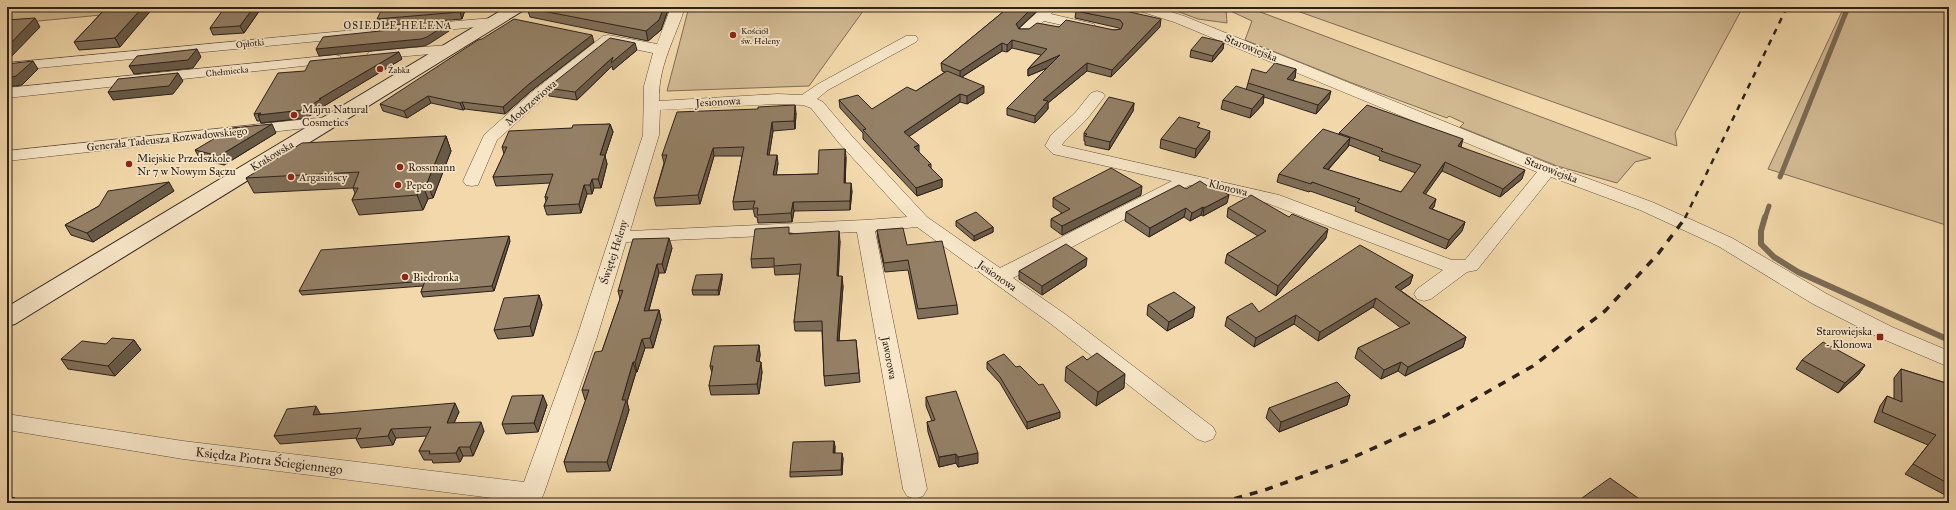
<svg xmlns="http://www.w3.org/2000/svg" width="1956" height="510" font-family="'IM FELL Great Primer',serif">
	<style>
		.green { fill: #d1b992; stroke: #806d57 }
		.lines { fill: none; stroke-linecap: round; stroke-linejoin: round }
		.stream-far1 { stroke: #7b6a54; stroke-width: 5 }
		.stream { stroke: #7b6a54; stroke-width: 6 }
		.minor-casing { stroke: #5f4f40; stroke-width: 1 }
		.secondary-casing { stroke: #2e211c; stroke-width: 2 }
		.minor { fill: #f7e6c8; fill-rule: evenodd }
		.secondary { fill: #f7e6c8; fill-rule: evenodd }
		.rail-far1 { stroke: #2e211c; stroke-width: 2.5; stroke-dasharray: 6 6; stroke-linecap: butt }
		.rail { stroke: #2e211c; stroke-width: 3.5; stroke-dasharray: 8 8; stroke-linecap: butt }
		.wall { fill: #7f6e58; stroke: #2e211c; fill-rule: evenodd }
		.shaded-wall { fill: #685a47; stroke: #2e211c }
		.building { fill: #948066; stroke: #2e211c }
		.poi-dot { fill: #8f2418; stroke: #f7e6c8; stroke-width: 1.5 }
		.labels { text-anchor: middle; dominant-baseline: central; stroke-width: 3.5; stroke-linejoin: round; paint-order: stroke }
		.far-poi-label { font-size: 9px; fill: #2e211c; stroke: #f7e6c8; text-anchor: start }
		.far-street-label { font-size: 9px; fill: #2e211c; stroke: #f7e6c8 }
		.far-neighbourhood-label { font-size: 10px; letter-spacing: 1px; fill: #2e211c; stroke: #f7e6c8 }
		.street-label { font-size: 11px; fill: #2e211c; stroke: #f7e6c8 }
		.poi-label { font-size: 11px; fill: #2e211c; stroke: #f7e6c8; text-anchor: start }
		.near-street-label { font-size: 13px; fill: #2e211c; stroke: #f7e6c8 }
	</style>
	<rect width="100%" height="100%" fill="#f2d8aa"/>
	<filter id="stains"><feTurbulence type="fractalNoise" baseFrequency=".005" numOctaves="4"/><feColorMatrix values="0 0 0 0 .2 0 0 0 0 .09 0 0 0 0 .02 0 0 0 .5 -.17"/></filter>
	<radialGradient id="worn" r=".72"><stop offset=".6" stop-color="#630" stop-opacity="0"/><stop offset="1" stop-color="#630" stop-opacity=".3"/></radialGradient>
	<path class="green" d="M20,7h95l-14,8 -94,9v-8z
		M689,7h177l-57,79 -142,5z
		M1175,7h72l404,151 -16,4 -18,21 -60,-17 -97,-39 4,-4 -15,-7 -2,2 -95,-35 -107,-43 7,-19 -26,-12 1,14 -29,-4 -24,-9z
		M1286,7h457l-68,126 2,13z
		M1844,7h105v219l-181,-57z"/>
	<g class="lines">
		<path class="stream-far1" d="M1780,177l68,-170
			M1765,218l4,-12"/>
		<path class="stream" d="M1765,217l-4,14v13l13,13 24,15 151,68"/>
		<g class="minor-casing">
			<path id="minor" d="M7,7h11l-6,6 -5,1z
				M671,7h14c-10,32 -27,59 -26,94l118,-7 25,1 16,-11 88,-48h10l2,3 -2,3 -88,48 -11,9 6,3 28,33 76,82 73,51 172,-87 -119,-27 -8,-8 6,-11 24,-22 16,-20 6,-2 6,2 2,3 -18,23 -23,23 -2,3 3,1 214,49 173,65h13l72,-88 -363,-150 -38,-12 -2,-3h21l29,9 370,150 98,36 80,36 95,56 65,33 57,24v16l-71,-30 -65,-33 -95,-58 -78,-36 -89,-33 -74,93 -10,2 -36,27 -7,2 -7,-2 -3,-5 3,-5 26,-19 -176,-67 -77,-18 -177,93 52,36 148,113 3,6 -3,6 -8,3 -8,-3 -146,-115 -134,-97 -42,4 52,258 -4,7 -8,3 -8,-3 -4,-7 -46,-257 -231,10 -29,95 -53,156 -3,7 -9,3 -349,-44 -176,-29v-16l176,27 341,41 53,-145 66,-202 1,-49 9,-33 -43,-9 -66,54 -47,42 -19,45 -6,1 -6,-1 -3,-4 21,-46 48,-43 71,-56 5,-1 49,9zM777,104l26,1 8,3 28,35 68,74 -42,3 -235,11 29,-96 1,-25z
				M1043,7h13l-5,7 43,10 2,3 -2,3 -5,1 -45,-10 -15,14h-10l-2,-3 2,-3z
				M493,18l5,1 2,3 -2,3 -75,7 -5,-1 -2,-3 2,-3 5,-1z
				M366,29l5,1 2,3 -2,3 -364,35v-8z
				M448,45l5,1 2,3 -2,3 -79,7 -5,-1 -2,-3 2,-3 5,-1z
				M335,55l5,1 2,3 -2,3 -333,36v-10z
				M328,117l6,2 2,3 -2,3 -327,36v-10z"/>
		</g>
		<g class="secondary-casing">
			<path id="secondary" d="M507,7h19l-2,3 -509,314 -8,2v-19z"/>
		</g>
		<use href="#minor" class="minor"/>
		<use href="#secondary" class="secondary"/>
		<path class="rail-far1" d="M1685,218l102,-211"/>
		<path class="rail" d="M7,498l36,5
			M1219,503l46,-13 80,-29 100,-45 88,-50 72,-55 53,-57 28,-37"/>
	</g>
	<path class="wall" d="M107,7l13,40 -41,3 -5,-8z
		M262,7l-18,26 -31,2 -3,-7z
		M466,7l-4,12 -82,7 -3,-7z
		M528,7h141l-8,23 -13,11 -118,-24 -3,-9z
		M1009,7h26v6l-16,15v1h10l30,-2 55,3 6,-1 -1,-1 -44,-10 1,-7 84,16 -49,50 -24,-6 -39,32v6l-13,14 -28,-8v-7l40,-40 -19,8v-7l13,-14 -29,-7 -5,4 -5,-1 -40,26 22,16 -17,11 -7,-2 -51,34 10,17 12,11v4l11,11v8l-25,9 -54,-57v-6l-23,-25 -1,-8 33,9 44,-18 29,-19 -3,-1 -1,-8z
		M594,42l-63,49 -26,23 -40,-5 -2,1 -32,-7 -24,15 -24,-7 -3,-7z
		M1224,42l-1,7 -11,13 -22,-5 1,-7z
		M637,50l-24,20 -1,-4 -35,34 -28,-4 -2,-8z
		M402,59l-78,47v1l-18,11 -45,5v-2h-4l-3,-7z
		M1296,69l-1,9 -3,2 37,19 -13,15 -52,-17 -1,7 -13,14 -29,-9 2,-9 23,-10 2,-7 18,-10z
		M1134,103l-1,8 -24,39 -24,-5v-4h-1v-8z
		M796,113l-1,16 -22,2 -4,24 9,8 -2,12 42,-1 28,-17 -1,26 7,8 -2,19 -56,1 -2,11 -34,1 -1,-6h-2l-2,-8 -19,1 -1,-8 9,-46h-28l-14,48 -44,2 -2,-8 10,-35 -2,-8z
		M610,124l3,8 -8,24 2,8 -6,24h-7l-2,6h-5l-6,19 -34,2 -3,-9 2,-5 -1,-4 5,-14 -54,3 -3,-9 11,-23 -2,-7 70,-19z
		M1199,127l10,12 -14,19 -35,-10 1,-9z
		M276,133l-52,32 -24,-6 -5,-9z
		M1339,133l122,14 61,32 -22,18 -58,-26 -17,23 9,13 -2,2 33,13 -3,9 -16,18 -91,-38 1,-4 -46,-16 -1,1 -32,-10 2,-8 60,-40zM1349,145l31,12 -1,3 37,13 -15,19 -73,-22 20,-23z
		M446,136l5,15 -18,47 -5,1 -5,11 -64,5 -7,-15 3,-7 -2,-5 -99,5 -8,-15z
		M174,191l-81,51 -22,-7 -6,-10 34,-19z
		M1141,195l-79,40 -11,-8v-8l11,-6 -9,-6v-9z
		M1227,203l-24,13 -2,-1 -11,6 -6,-4 -35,20 -24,-16 1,-9z
		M1228,208l98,30 -50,58 -51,-33 2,-9 31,-18 -31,-19z
		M956,221l37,6v5l-19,9 -18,-15z
		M877,230l30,15 50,60 1,9 -40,5 -10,-49 -23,2 -7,-33z
		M790,233l50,8 -2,35 5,10 -4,55 17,-1 4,42 -35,4 -1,-10 -2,-45h-27l-1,-9 6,-48 -25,1 -1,-8 -22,1 -1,-9z
		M510,241l-16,50 -71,6 -2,-5 2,-6 -121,9 -3,-4z
		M672,248l-7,25h-6l-10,37h10l2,10 -8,28h-8l-8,24h-1l-9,30 2,8 -19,61 -43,1 -3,-10 22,-62h-1l-3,-10 20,-39 18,-52 -2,-8z
		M1086,266l-44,29 -23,-16v-8z
		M722,274v5l-3,16h-26l-1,-5z
		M1413,275l-3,9 -10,6 66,47 -3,10 -58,29 -7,-5 -17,8 -26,-21 3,-10 43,-20 -28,-21 -55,34 -24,-17 -40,23 -29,-21 2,-9 32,-5z
		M539,295l3,10 -9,31 -35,3 -4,-9z
		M1148,305l45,12 -26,14 -20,-16z
		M134,340l7,10 -26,26 -47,-7 -7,-10 45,-15z
		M759,345l1,10 -1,7 3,10 -3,22 -48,1 -2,-9 3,-13 -2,-7z
		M1087,360l37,28 -28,18 -31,-25 1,-14z
		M1802,360l63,5 -7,10 -20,18 -42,-24z
		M987,362l73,56 -33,11 -27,-46 -13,-14z
		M1901,369l48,15v113l-44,-23 23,-29 -54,-23 6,-16 7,-10 7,3v-21z
		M1350,395l-3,10 -68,27 -13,-14 3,-10z
		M926,397l52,66 -20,4 -2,-4 -17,4 -11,-35 -1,-10 5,-1 -6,-15z
		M547,405l-9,27 -32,2 -4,-10z
		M459,412l-5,11 30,8 -11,25h-10l-3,6 -27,1 -1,-3h-8l-5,-9 8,-15 -31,2 -3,7 -32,3 -5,-9 1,-1 -77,6 -6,-8 46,-22z
		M835,446v7l8,5 -1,17 -52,2v-5z
		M1582,498l63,5h-66z"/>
	<path class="shaded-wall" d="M143,7h11l-34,40 -5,-9z
		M254,7h8l-18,26 -4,-7z
		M462,7h4l-4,12 -2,-7z
		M664,7h5l-8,23 -13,11 -2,-10z
		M1033,7h2v6l-19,18v-7z
		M35,18l5,9 -33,34v-14z
		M1161,19l-1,8 -49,50 1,-7z
		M447,24l2,7 -20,13 -5,2 -105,10 -3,-7z
		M592,35l2,7 -63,49 -26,23 -2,-7 26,-23z
		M1012,40v8l-5,4v-7z
		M1224,42l-1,7 -11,13 1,-6z
		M635,43l2,7 -24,20 -1,-4 -35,34 -2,-8 38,-35z
		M1002,43v8l-42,27v-7z
		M197,49l4,8 -8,11 -59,6 -5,-8z
		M399,52l3,7 -78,47v1l-18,11 -45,5 -3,-8 61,-16z
		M1060,55l-1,8 -31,13v-7z
		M33,61l5,8 -16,16 -15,2v-9z
		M1087,63v8l-39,32v6l-13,14v-7l8,-16z
		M1296,69l-1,9 -9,9 1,-8z
		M178,73l5,8 -10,13 -60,6 -5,-8z
		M984,86v7l-17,11v-8z
		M1331,91l-2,8 -13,15 2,-9z
		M960,94v8l-56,38v-8z
		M1264,95l-1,9 -13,14 2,-9z
		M428,96l3,7 -24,15 -3,-7z
		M462,102l3,7 -2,1 -3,-7z
		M1134,103l-1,8 -24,39 1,-8z
		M795,105l1,8 -1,16 -1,-8z
		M772,122l1,9 -5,32 -1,-8z
		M272,124l4,9 -52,32 -5,-9z
		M610,124l3,8 -8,24 2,8 -6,24 -3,-9 2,-24z
		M1210,131l-1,8 -14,19 1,-9z
		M446,136l5,15 -18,47 -6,-15z
		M1350,138l-2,9 -27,30 2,-9z
		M1463,139l-2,8 -3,-1z
		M919,145v9l-5,-7z
		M713,148l1,8 -14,48 -2,-9z
		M845,149l1,8 -1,34 -1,-8z
		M777,155l1,8 -3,21 -2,-9z
		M1445,162l-3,9 -22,31 3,-9z
		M1525,170l-3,9 -22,18 3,-8z
		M592,179l2,9 -2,6 -2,-9z
		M942,179v8l-25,9 -1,-8z
		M169,182l5,9 -81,51 -6,-9z
		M422,183l6,16 -5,11 -6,-15z
		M851,183l1,8 -2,19v-9z
		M584,185l3,9 -6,19 -2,-9z
		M1142,186l-1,9 -79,40v-9z
		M1229,195l-2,8 -24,13 1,-8z
		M1436,199l-2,8 -8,9 3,-8z
		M793,202l1,9 -2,11 -1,-9z
		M1203,207l-2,8 -11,6 2,-8z
		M1186,208l-2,9 -35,20 1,-9z
		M1465,222l-3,9 -16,18 3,-9z
		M993,227v5l-19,9v-5z
		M1328,229l-2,9 -50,58 2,-10z
		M839,231l1,10 -2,45 -1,-10z
		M509,236l1,5 -16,50 -2,-5z
		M669,238l3,10 -7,25 -3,-9z
		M1087,258l-1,8 -44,29v-9z
		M657,264l2,9 -13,47 -2,-9z
		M722,274v5l-3,16 -1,-5z
		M1413,275l-3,9 -18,12 3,-9z
		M842,276l1,10 -5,65 -1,-10z
		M539,295l3,10 -9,31 -3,-10z
		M1376,298l-3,9 -55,34 2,-9z
		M1195,307l-2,10 -26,14 2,-9z
		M659,310l2,10 -8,28 -3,-10z
		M1296,315l-2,9 -40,23 2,-9z
		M1466,337l-3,10 -58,29 3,-9z
		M642,339l3,9 -8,24 -2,-10z
		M134,340l7,10 -26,26 -7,-10z
		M759,345l1,10 -2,16 -2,-10z
		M633,362l3,10 -9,30 2,8 -19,61 -3,-9 15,-62z
		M761,362l1,10 -3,22 -2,-10z
		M1401,362l-3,9 -17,8 3,-9z
		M1865,365l-7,10 -20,18 7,-10z
		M1125,374l-1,14 -28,18 2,-14z
		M543,395l4,10 -9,27 -4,-9z
		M1350,395l-3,10 -68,27 2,-10z
		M455,403l4,9 -9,20 -3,-9z
		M316,406l5,9h-8z
		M1060,412v6l-33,11v-7z
		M481,422l3,9 -11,25 -3,-9z
		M391,429l5,9 -3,7 -5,-9z
		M834,441l1,5 -1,12 -1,-5z
		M459,447l4,9 -3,6 -4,-9z
		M842,453l1,5 -1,17 -1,-5z
		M978,453v10l-20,4v-10z
		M956,454v9l-17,4v-10z"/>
	<path class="building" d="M107,7h36l-28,31 -41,4z
		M225,7h29l-14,19 -30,2z
		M383,7h79l-2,5 -83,7z
		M528,7h136l-5,13 -13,11 -119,-23z
		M1009,7h24l-17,17 3,5h10l8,-6 22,4 7,-7 48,10 7,-1 2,-5 -3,-4 -44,-9 4,-4h28l53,12 -49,51 -25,-7 -44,37 5,1 -13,15 -28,-8 53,-53 -32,14 19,-20 -35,-9 -5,5 -5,-2 -42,28 -19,-8z
		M35,18l-28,29v-27z
		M514,19l78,16 -63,49 -26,23 -41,-5 -2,1 -32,-7 -24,15 -24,-7 98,-64 4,-1z
		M447,24l-20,13 -6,2 -105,10 7,-12z
		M1202,37l22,5 -11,14 -22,-6z
		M610,38l25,5 -24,20 2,-6 -38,35 -28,-4z
		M197,49l-9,11 -59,6 8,-10z
		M399,52l-80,47h2l-18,11 -45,5 3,-2 -7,1 24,-41 27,-2 5,-10z
		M33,61l-17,15 -9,2v-14z
		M1275,63l21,6 -9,10 44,12 -13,14 -70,-22 4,-14 14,4z
		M947,71l37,15 -17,10 -7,-2 -56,38 15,13 -5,2 17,17 -3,1 14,14 -26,9 -53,-58 3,-1 -27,-29 19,-5 14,14 35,-22 9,4z
		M178,73l-9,13 -61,6 10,-13z
		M1236,86l28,9 -12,14 -29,-9z
		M1109,97l25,6 -24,39 -25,-6 2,-2 -3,-1z
		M795,105l-1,16 -22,1 -5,33h10l-4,20 45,-1 1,-24 26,-1 -1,34h7l-1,18 -57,1 -2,11 -34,2 1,-7h-5l2,-7 -22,1 11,-55 -31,1 -15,47 -44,3 13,-43h-5l15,-43 81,-3v-2z
		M1367,105l96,34 -5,7 67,24 -22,19 -58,-27 -22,31 13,6 -7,9 36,14 -16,18 -92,-38 3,-3 -48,-17 -1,2 -32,-10 44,-45 27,9 -27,30 78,24 20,-27 -40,-14 2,-2 -44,-16z
		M1179,117l21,6 -3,4 13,4 -14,18 -35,-10z
		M272,124l-53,32 -24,-6 37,-22z
		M610,124l-10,31h5l-7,24h-6l-2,6h-6l-5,19 -35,2 4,-9h-3l8,-23 -60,3 14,-30h-5l7,-16 63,-3 1,-3z
		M446,136l-19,47h-5l-5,12 -65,5 6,-12h-5l6,-16 -113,6 56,-35z
		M1111,168l31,18 -80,40 -11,-7 19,-10 -17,-11z
		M1200,181l9,6 4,-2 16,10 -25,13 -1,-1 -11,6 -6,-5 -36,20 -24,-16 53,-27 7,4z
		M169,182l-82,51 -22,-8 34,-19 9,-15z
		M1251,195l38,22 3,-3 36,15 -50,57 -51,-32 39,-23 -38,-23z
		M976,212l17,15 -19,9 -18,-15z
		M789,227v7l50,-3 -2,45h5l-5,65 19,-1 3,33 -35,3 -2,-55 -28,1 7,-58 -27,2v-8l-23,1 4,-30z
		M903,228l4,17 35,-4 15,64 -39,4 -10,-49 -24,3 -7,-33z
		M509,236l-17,50 -71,6 4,-11 -126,10 22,-41z
		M669,238l-7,26h-5l-13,47 15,-1 -9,28 -8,1 -7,23h-2l-11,38h4l-19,62h-43l25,-72h-7l13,-38 7,-1 21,-61 -5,1 15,-52z
		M1066,244l21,14 -45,28 -23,-15z
		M1360,245l53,30 -18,12 71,50 -58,30 -7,-5 -17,8 -26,-22 52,-25 -34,-25 -56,34 -24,-17 -40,23 -29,-21 25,-14 7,9z
		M722,274l-4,16h-26l4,-15z
		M1174,292l21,15 -26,15 -21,-17z
		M539,295l-9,31 -36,4 10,-32z
		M112,338l22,2 -26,26 -47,-7 21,-18 24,3z
		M1823,342l42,23 -20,18 -43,-23z
		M759,345l-3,16 5,1 -4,22 -48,2 4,-20h-3l4,-20z
		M1097,353l28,21 -27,18 -32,-25 17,-11 4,4z
		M1004,354l12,13 4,-1 19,19 4,-1 17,28 -33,10 -27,-45 -13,-15z
		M1901,369l48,15v100l-36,-20 23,-29 -54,-23 5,-16 15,6z
		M1337,382l13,13 -69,27 -12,-14z
		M956,391l22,62 -20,4 -2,-3 -17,3 -12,-35 8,-2 -9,-23z
		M543,395l-9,28 -32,1 10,-28z
		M455,403l-8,20 34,-1 -11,25h-11l-3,6 -27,1 1,-3h-11l12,-24 -40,2 -3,7 -32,3 5,-11 -87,8 13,-27 29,-3 -3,9z
		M834,441l-1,12h9l-1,17 -51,2 3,-30z
		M1610,478l35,25h-56l-7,-5z"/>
	<g class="poi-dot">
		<circle cx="733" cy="35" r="4"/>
		<circle cx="380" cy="69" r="4"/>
		<circle cx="294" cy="115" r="4"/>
		<circle cx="129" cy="164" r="4"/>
		<circle cx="400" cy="167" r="4"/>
		<circle cx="291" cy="177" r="4"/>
		<circle cx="398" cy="185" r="4"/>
		<circle cx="405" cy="277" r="4"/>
		<rect x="1876" y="333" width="8" height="8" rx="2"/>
	</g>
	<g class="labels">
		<g class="far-poi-label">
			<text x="741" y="30">Kościół<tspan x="741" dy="10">św. Heleny</tspan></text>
			<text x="388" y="69">Żabka</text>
		</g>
		<g class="far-street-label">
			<text transform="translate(250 43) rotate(-6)">Opłotki</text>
			<text transform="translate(227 71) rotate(-6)">Chełmiecka</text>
		</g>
		<g class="far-neighbourhood-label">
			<text x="398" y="26">OSIEDLE HELENA</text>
		</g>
		<g class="street-label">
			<text transform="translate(1251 48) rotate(22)">Starowiejska</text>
			<text transform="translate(718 102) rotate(-3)">Jesionowa</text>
			<text transform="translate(531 103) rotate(-41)">Modrzewiowa</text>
			<text transform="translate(167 139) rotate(-6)">Generała Tadeusza Rozwadowskiego</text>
			<text transform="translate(272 156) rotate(-31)">Krakowska</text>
			<text transform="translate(1551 170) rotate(21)">Starowiejska</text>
			<text transform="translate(1228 188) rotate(14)">Klonowa</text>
			<text transform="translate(614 252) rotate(-72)">Świętej Heleny</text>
			<text transform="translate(997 276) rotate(35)">Jesionowa</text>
			<text transform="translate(889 358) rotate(79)">Jaworowa</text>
		</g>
		<g class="poi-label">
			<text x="302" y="109">Majru Natural<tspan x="302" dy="13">Cosmetics</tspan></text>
			<text x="137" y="158">Miejskie Przedszkole<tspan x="137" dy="13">Nr 7 w Nowym Sączu</tspan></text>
			<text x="408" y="167">Rossmann</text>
			<text x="299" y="177">Argasińscy</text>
			<text x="406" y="185">Pepco</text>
			<text x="413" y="277">Biedronka</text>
			<text x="1872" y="331" text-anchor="end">Starowiejska<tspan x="1872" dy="13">- Klonowa</tspan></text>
		</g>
		<g class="near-street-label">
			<text transform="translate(269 461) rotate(7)">Księdza Piotra Ściegiennego</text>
		</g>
	</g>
	<rect width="1956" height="510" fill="none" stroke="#f2d8aa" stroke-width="24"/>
	<rect x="8" y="8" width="1940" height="494" fill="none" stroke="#2e211c" stroke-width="2"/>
	<rect x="12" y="12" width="1932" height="486" fill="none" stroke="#2e211c"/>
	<rect width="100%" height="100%" filter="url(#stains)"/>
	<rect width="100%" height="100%" fill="url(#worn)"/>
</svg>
